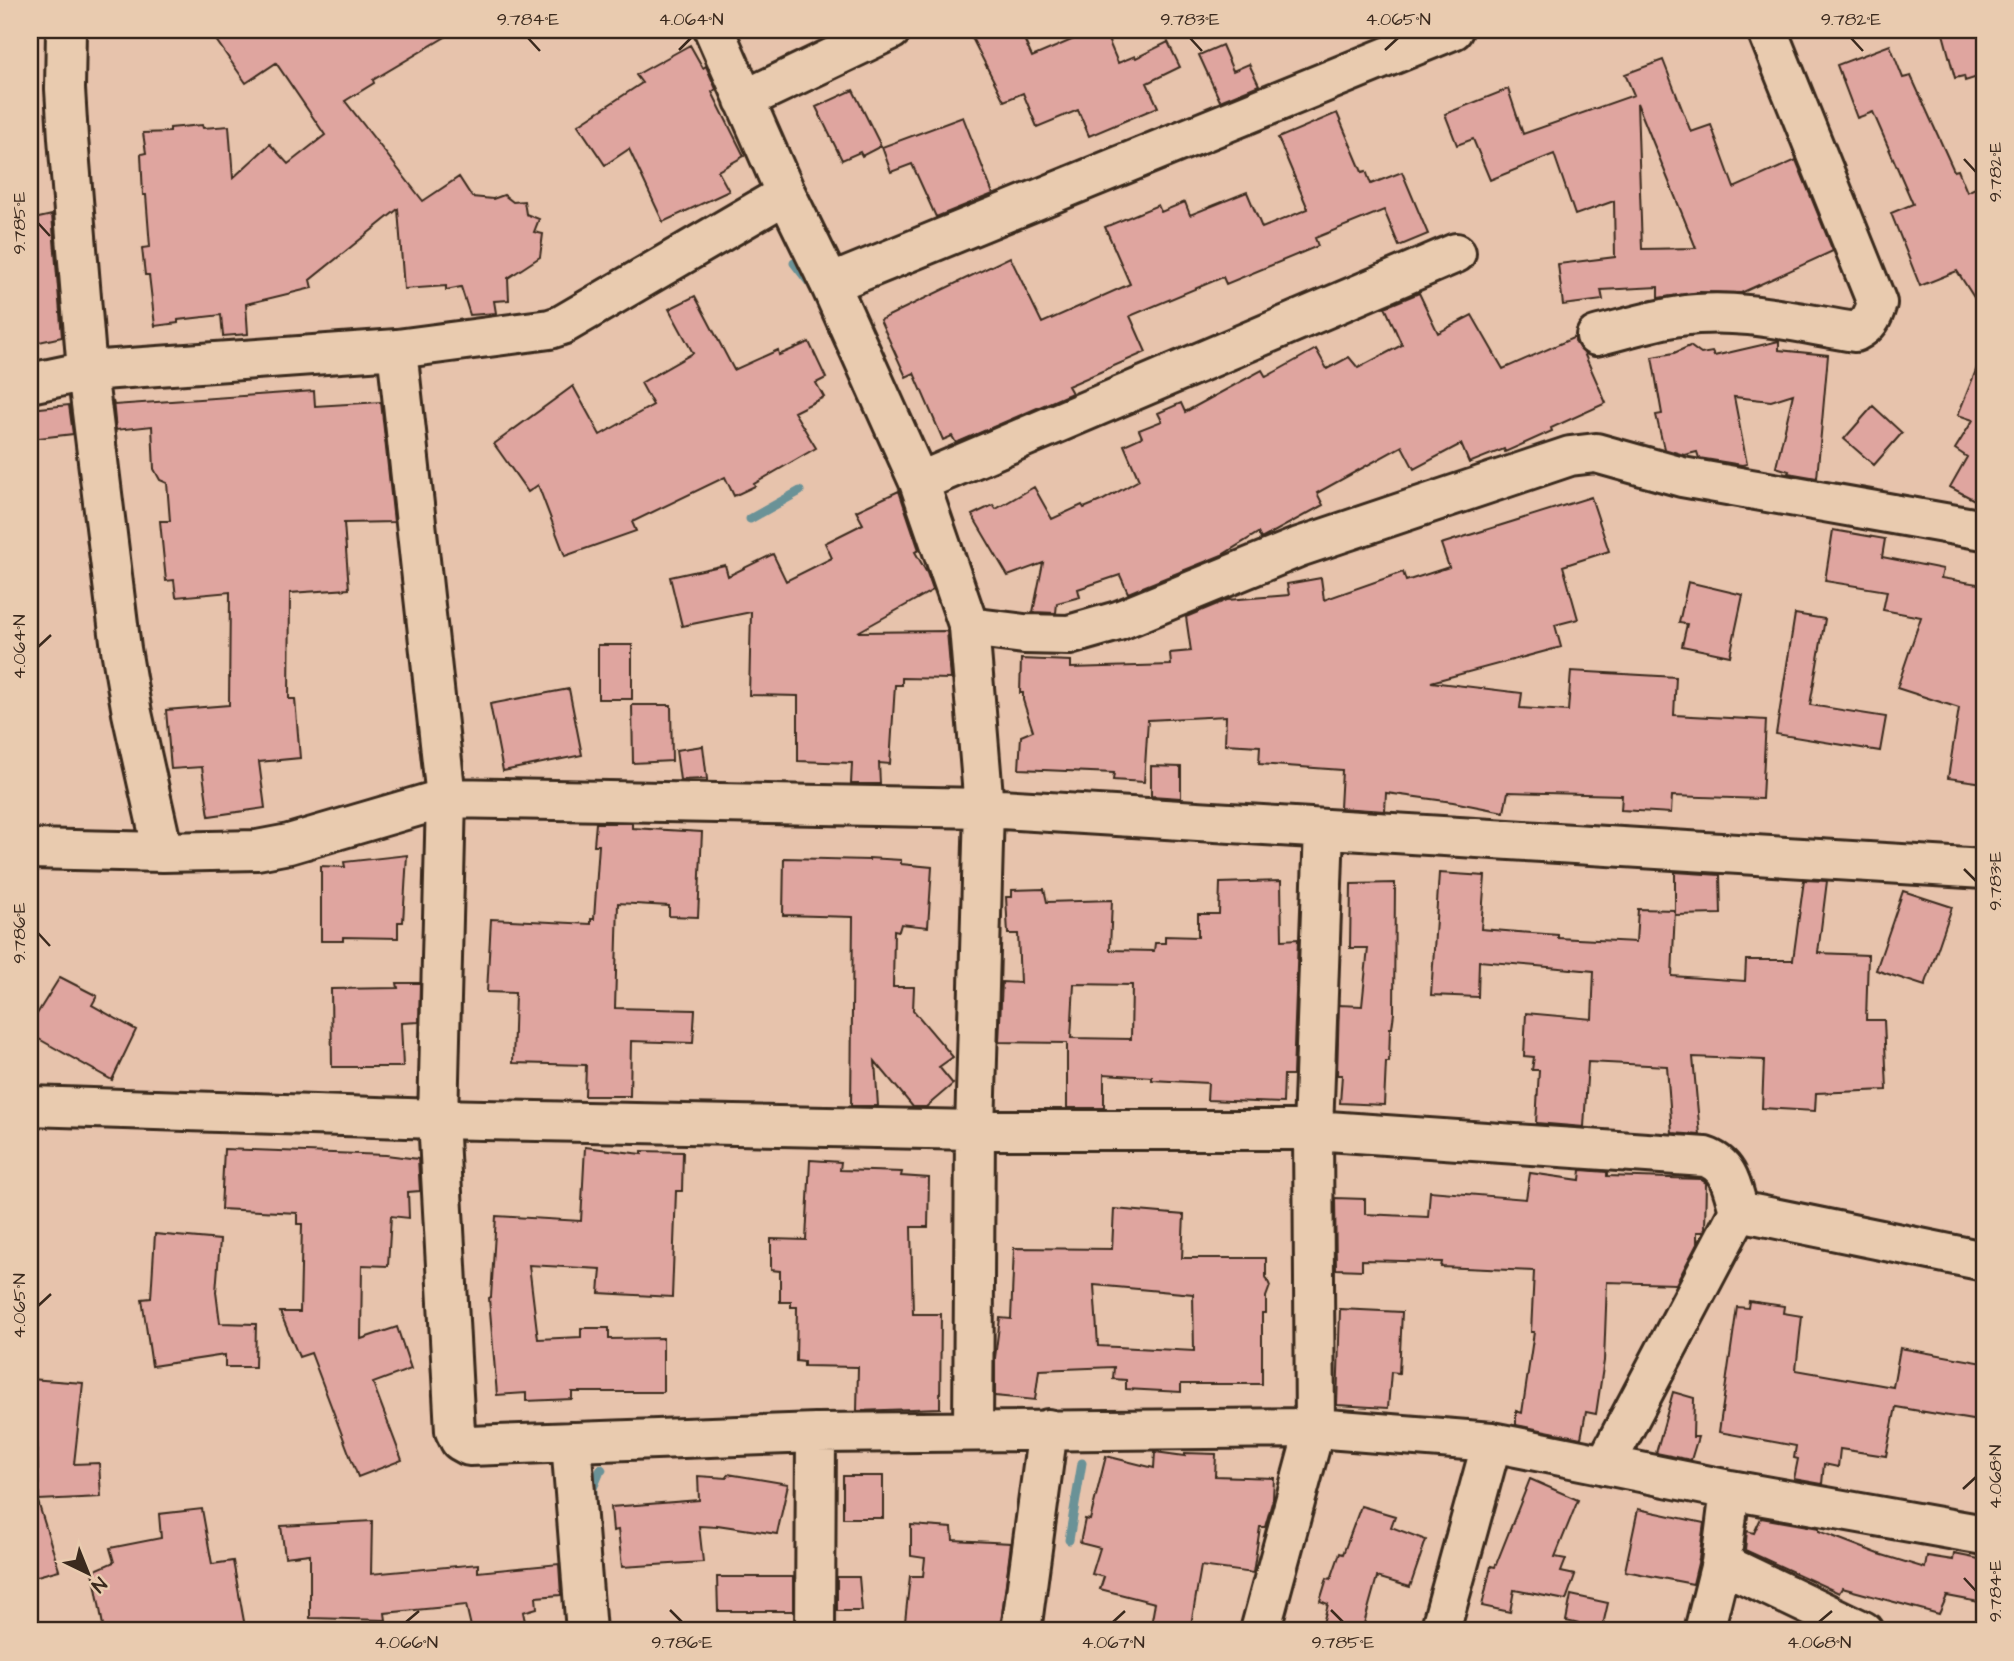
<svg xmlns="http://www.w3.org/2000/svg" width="2014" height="1661" font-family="'Architects Daughter',sans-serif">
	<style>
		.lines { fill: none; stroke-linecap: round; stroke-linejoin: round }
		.stream { stroke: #6a9297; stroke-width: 9 }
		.building { fill: #dfa59f; stroke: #3b2a1e; stroke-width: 2; fill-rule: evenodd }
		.minor-casing { stroke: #3b2a1e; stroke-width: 44 }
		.minor { stroke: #e9cbaf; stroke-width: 38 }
		.ticks { fill: none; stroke: #3b2a1e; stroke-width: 2.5 }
		.neatline { fill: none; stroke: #3b2a1e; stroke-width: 2.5 }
		.ticks-label { font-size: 18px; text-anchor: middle; fill: #3b2a1e }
	</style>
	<rect width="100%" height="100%" fill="#e7c3ac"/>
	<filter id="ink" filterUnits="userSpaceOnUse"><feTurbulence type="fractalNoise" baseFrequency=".0143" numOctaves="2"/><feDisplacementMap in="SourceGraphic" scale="14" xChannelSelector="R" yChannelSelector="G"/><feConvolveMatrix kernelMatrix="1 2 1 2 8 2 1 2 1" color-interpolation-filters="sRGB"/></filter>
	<g filter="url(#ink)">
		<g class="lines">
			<path class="stream" d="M794,263l14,18
				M750,519l50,-28
				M593,1497v-9l8,-19 1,1
				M1069,1540l13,-77"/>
		</g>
		<path class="building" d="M209,30h248l-84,50 1,3 -29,18 78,100 36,-24 13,20 21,2 11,-4 9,7 11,-1 2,13 13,5 -5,13 9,2 -3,23 -32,21 1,22 -15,1 2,12 -26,2 -9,-28 -15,3v-4l-42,3 -6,-80 -88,71 2,8 -66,16 2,30 -25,2 -2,-21 -43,5v3l-23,3 -6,-51h-4l-3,-27 8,-1 -4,-52h-3l-2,-41 5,-1 -3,-20 27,-1v-4l32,-3 1,3 26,-2 4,52 37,-34 18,20 37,-29 -49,-72 -30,20z
			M968,30h52l12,27 63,-27h9l14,33 17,-7 1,2 32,-16 12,25 -33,16 11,24 -69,29 -11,-26 -41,17 -14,-34 -19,8z
			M1942,30h42v45l-19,6 -1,-5 -9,2z
			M690,45l13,23 3,-2 10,23 -4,3 32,64 -26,15 11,20 -66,31 -34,-73 -24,16 -27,-40 64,-42 -6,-8z
			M1222,45l11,26 16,-7 10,21 -39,16 -21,-46z
			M1890,45l13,33 8,-2 43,95 4,-1 9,22 17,-8v129l-27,-42 -37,15 -29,-73 22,-9 -40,-92 -16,6 -20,-53z
			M1663,60l28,72 20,-7 23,63 62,-28 37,91 -92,42 -41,-1 -42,6v-11l-57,3 2,10 -40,5 -5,-41 57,-7 -1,-56 -39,14 -21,-61 -64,26 -17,-41 -16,6 -12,-31 63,-25 15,45 111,-39 -9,-21zM1637,103l59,145 -54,1z
			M853,90l28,56 -19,10 -2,-4 -18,8 -26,-53z
			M1337,113l25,59 4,-1 5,13 31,-12 26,62 -29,12 -15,-36 -69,28 3,8 -92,38 -3,-7 -93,39 16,36 -78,34 4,7 -116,50 -4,-7 -9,4 -29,-67 -8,4 -26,-57 130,-63 32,66 88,-39 -25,-57 53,-22 3,7 24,-10 5,13 57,-23 15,36 46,-19 -30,-71z
			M963,117l30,77 -57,23 -24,-53 -21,8 -9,-25z
			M52,215l10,122 -32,7v-84l5,-3 -1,-38z
			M1419,293l19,40 34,-18 31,54 72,-32v5l9,11 22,50 -55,25 1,3 -47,21 -1,-3 -35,14 -8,-19 -47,25 -12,-23 -85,47 6,12 -62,34 -3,-6 -36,22 -94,38 -8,-18 -42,14 2,8 -23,6 -1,10 -23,-1 10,-49 -35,13 -36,-61 21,-10 3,4 38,-22 18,32 30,-14 2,3 19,-8 36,-20 -15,-35 18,-8 -3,-7 23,-9 -4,-8 23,-10 4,9 77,-42 4,7 50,-28 11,20 22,-12 9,11 44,-23 -17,-38z
			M695,296l39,74 44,-20 1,5 30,-13 17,36 -10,5 8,14 -30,15 22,36 -62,36 1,2 -21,10 -9,-19 -93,45 4,9 -71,25 -27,-71 -10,7 -34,-48 79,-58 27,49 53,-30 -12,-22 52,-30 -24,-44z
			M1779,341v9l49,5 -11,123 -29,-5 1,-2 -13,-4 17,-73 -22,7 -37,-4 13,67 -5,1 -43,-7 -2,-6 -13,3 -20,-6 -8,-34 6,-1 -10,-57 22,-4 16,-7 11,8 11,-2 2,4z
			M1983,353h1v152l-34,-18 17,-30 -12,-8 18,-29 -15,-5z
			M314,391l1,15 66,-4 13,120 -50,1 5,66 -59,4 -1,106h6l5,59 -41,4 6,46 -56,8 -7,-49 -31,2 -5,-59 63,-5 1,-113 -54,5 -2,-17 -8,1 -6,-60h10l-3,-38 -7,-3 -6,-11 -2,-43 -36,4 -3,-29 1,4z
			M69,405l4,29 -43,5v-30z
			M1873,406l29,27 -28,32 -30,-26z
			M899,491l20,59 -4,2 12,21 6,17 -75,42 89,-1 4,48 -49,-1v7h-7l-5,79 -11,-1 1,21h-29l1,-21 -54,-2v-65l-49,-1 2,-83 -69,14 -12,-49 55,-12 3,11 45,-22 13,27 46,-23 -7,-15 38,-19 -7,-13z
			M1591,497l18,54 -46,15 15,53 -23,6 6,22 -130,35 91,11 -2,15 48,3 3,-40 105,6 -2,38 92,5 -4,79 -90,-3 -1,17 -50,-3 1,-15 -114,-3 -4,20 -51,-10 -67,-9 -1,18 -45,-3 2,-38 -83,-6 1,-18 -35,-2 1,-28 -78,4 -4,62 -31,-2 1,-7 -95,-4 2,-33 12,-5 -10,-31v-7h-3l1,-34 50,2v7l100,-3 -1,-12 21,-2 -5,-34 41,-17 62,-5 -2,-11 34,-6 3,22 79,-28 3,9 43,-14 -8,-23z
			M1833,530l52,9 -3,18 61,12 -2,9 43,7v198l-36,-5 11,-70 -62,-20 24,-71 -38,-7 4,-19 -62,-10z
			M1688,582l55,13 -13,61 -48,-10 5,-22 -8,-1z
			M1795,614l30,5 -15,86 76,12 -6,34 -104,-17z
			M598,645h34v54h-34z
			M569,689l13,66 -79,16 -13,-67z
			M632,705h39l1,56 -39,2z
			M703,746l4,33 -27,1 -4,-30z
			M1151,766l30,1v31l-30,-2z
			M596,823h36v5l70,4 -4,85 -29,-1v-10l-51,-3 -3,105 80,2 -2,33 -62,-2 -1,55h-45l1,-31 -73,-2 2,-70 -28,-1 4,-73 100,5v-5h3l5,-74h-5z
			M407,855l-4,67h-5v16l-55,-1v4h-22v-75l24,1 -1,-5z
			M784,858l85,2v-2l32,2v4l31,3 -4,60 -27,-3 -2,7 -5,-1 -1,57h21l-1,23 40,47 -14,10 14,17 -27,23h-13l-38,-46 3,45h-27l2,-189 -70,-2z
			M1675,872l45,3 1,39 -46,1z
			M1439,873l46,3 -4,53 77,6v3l78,4 2,-33 37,1 -3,66 73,5 1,-21h47l11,-80 23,1 -9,72 50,2 -2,65h18l3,70 -71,3 -1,18 -53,-3 2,-48 -71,-3 7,78 -28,-2 -5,-67 -79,-4 -4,65 -48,-4 3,-53h-7l2,-13 -10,-1 2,-43 66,6 2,-48 -115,-10 -1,36 -47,-2z
			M1281,881l1,59 16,-1 -5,136h-9l-1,28 -76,-3 1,-17 -56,-3v-3l-48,-3v34h-37v-65l-68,-1 3,-60 18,1 -2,-49h-10l-2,-37h6v-7l32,-1 3,13 65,-2 -2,50 44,1 1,-8h10v-7l33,1v-23h21l1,-31zM1074,984l58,1 -1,54 -60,-1z
			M1395,883l-1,130 -2,15h-2l-1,34h-3l-2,43 -44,-2 2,-28h-5l2,-70 23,1 6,-58h-18l1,-64z
			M1903,891l49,16 -27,79 -49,-16z
			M60,977l37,19 -5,9 44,25 -24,50 -82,-46v-9z
			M397,983h23l-1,39 -18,1 2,44h-71l-1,-78 67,-1z
			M585,1147l57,7v-3l41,1 -1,39h-6l-4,106 -73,-4 2,-24 -72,-4 9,74 43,-2v-9h28v11l54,-1v54h-91v7l-46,2v-8l-29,2 -8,-97 2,-1 5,-81 85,5z
			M224,1149l162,6 32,4 2,32 -12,1 1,26 -18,-2 -3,50 -26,-1 -1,74 36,-12 14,42 -38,14 29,77 -44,17 -47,-124 -12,4 -19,-45h20l2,-88h-5v-11l-76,-4z
			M810,1160l31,2 -1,8 62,2 -1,4 28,2 -1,49h-17l2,87h28l-1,94 -83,3 1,-44 -54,-1v-4l-8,-1 1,-54h-6v-5h-11v-31l-9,-1v-31l35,1z
			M1581,1170l26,2v4l93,3 6,4 -1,46 -2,3h-6v12l-21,40 -69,-2 -3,79 -8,53 -10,-2 -5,26 -65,-13v-14l6,2 12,-81h-3l3,-61 -93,-4 1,-5 -80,-2v10l-26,-1 -1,-71 30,1v15l63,3 2,-26 96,8 4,-26 50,7z
			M1114,1209l70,6 -2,43h84v19l4,9 -4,11v16h-4v71h-81v8l-55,-3v-9l-13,-1 1,-12 -75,3 -4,30 -40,-4v-38l5,-40 11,1 3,-71 98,1zM1094,1285l99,9 1,57 -96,-5z
			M155,1234l65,6 -4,52 4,31 36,1 -1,43h-30v-12l-73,11 -10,-67 9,-1z
			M1749,1301l35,5 -1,7 19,3 -6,54 97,17 7,-39 84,15v59l-88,-15 -10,49 -46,-7 -2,18 -14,-3 -2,20 -28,-5 4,-20 -4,-1 2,-12 -77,-14 18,-125 11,1z
			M1340,1309l62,3 -3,61 -8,-1 -3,36 -51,-3z
			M30,1379l53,4 -9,81 25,-1 2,34 -62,3 -2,-60 -7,-1z
			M1673,1392l21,6 -1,39h5l-7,23 -35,-7z
			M1155,1452l30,4v-3l31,1 -1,22 59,2 -1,21 -8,28h-5l-7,46 -52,-7 -11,65h-40l5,-28 -55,-14 4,-12 -12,-3 8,-26 -20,-5 5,-24 5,1 16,-64 48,12z
			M728,1474l60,10 -11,50 -60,-9v2l-18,-1 4,36 -81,5 -4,-37 -5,1 -2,-24 88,-7 -1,-24 29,2z
			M843,1476h40v42h-40z
			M1530,1479l48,21 -23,57 11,2 -5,13 14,3 -9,25 -52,-10 -4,22 -28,-6 9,-40 4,1z
			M35,1492l24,78 -29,8v-85z
			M1361,1506l34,10 -4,11 35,13 -16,47 -33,-10 -15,54h-41l7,-27 -8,-3 7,-23 4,1 9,-26 3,1z
			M202,1509l10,55 21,-3 12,66 -27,4h-114l-11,-60 21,-9 -4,-14 51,-10 -2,-24z
			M1638,1509l66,14 -5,36 -6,25 -68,-13z
			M1761,1518l58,10v3l60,23 46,14 2,-12 26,4 1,-6 30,6v43l-37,-7 -8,18 -97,-26 -3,5 -94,-43 2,-19 7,2z
			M372,1521l-1,53 107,-10v8l81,-8 2,31 -25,2 1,11 -14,4 4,19h-55l-6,-26 -81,8 1,7 -76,-2v-64l-25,3 -4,-31z
			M911,1525l41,3 1,12 58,3 -11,88h-96l6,-55h13l2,-18 -14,-2z
			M717,1577h76v34h-75z
			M837,1577h22l3,34h-25z
			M1571,1595l37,8 -6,26 -36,-8z"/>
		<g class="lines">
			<g class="minor-casing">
				<path id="minor" d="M66,30l-1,59 3,49 19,233 34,278 11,64 31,139
					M714,30l72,164 44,90 89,198 50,145 15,181 -9,322 -2,300
					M744,100l147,-70
					M830,284l623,-254
					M1596,336c28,-7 56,-16 84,-20 58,-9 118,7 175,16 14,-7 18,-15 22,-29l-110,-273
					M397,349l49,449 538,10 1000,61
					M30,383l57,-12 310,-22 153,-20 12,-4 224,-131
					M919,482l537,-229
					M969,627l55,7 45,1 49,-14 181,-74 271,-91 26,-3 86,24 302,53
					M30,849l133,3 94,-2 32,-6 157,-46 -8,321 17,312 5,10 9,5 347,-13 499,-5 177,14 238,48 -9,73 142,68
					M30,1106l408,13 537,11h338l392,27c25,8 27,31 34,54l245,50
					M571,1442l15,189
					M1605,1465l134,-254
					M1730,1490l254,45
					M815,1631l1,-198
					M1021,1631l27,-202
					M1260,1631l55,-203 -2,-298 11,-301
					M1440,1631l52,-189
					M1704,1631l17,-68"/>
			</g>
			<use href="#minor" class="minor"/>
		</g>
	</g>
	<path class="ticks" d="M528,38l12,13M1190,38l12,13M1851,38l12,13M679,50l12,-12M1385,50l13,-12M1964,159l12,13M38,223l12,13M38,647l13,-12M1964,869l12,12M38,933l12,13M38,1306l13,-12M1963,1489l13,-12M1964,1578l12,13M670,1610l12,12M1331,1610l12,12M406,1622l13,-11M1113,1622l12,-11M1819,1622l13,-11"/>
	<rect width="2014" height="1661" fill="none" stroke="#e9cbaf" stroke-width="77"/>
	<g transform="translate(88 1573) rotate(137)" stroke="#e9cbaf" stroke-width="5" paint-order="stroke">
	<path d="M0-5L12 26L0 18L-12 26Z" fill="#3b2a1e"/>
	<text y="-10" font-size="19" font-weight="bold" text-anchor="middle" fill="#3b2a1e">N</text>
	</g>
	<rect x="38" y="38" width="1938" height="1584" class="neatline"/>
	<g class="ticks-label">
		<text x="528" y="25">9.784°E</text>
		<text x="691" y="25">4.064°N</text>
		<text x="1190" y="25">9.783°E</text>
		<text x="1398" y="25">4.065°N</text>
		<text x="1851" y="25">9.782°E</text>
		<text transform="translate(1995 172) rotate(-90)" y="6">9.782°E</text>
		<text transform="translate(19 223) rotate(-90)" y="6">9.785°E</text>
		<text transform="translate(19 647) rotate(-90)" y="6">4.064°N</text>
		<text transform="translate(1995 881) rotate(-90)" y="6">9.783°E</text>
		<text transform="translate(19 933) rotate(-90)" y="6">9.786°E</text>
		<text transform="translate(19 1306) rotate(-90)" y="6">4.065°N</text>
		<text transform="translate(1995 1477) rotate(-90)" y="6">4.068°N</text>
		<text transform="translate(1995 1591) rotate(-90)" y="6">9.784°E</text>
		<text x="406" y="1648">4.066°N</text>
		<text x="682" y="1648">9.786°E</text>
		<text x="1113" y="1648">4.067°N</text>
		<text x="1343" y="1648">9.785°E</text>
		<text x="1819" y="1648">4.068°N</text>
	</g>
</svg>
